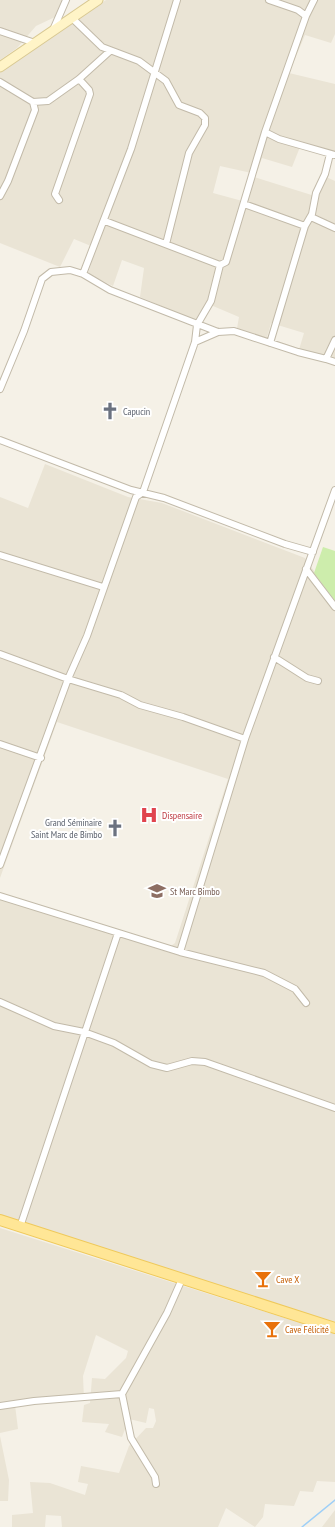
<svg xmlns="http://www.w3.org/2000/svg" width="335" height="1527" font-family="'PT Sans Narrow',sans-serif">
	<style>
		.residential { fill: #eae4d5 }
		.green { fill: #cdedac }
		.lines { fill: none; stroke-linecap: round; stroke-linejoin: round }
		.stream { stroke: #9ecff7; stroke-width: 1.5 }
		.street-casing { stroke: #c2baa9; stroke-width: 8 }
		.secondary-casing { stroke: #d9c993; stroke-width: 11 }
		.primary-casing { stroke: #efc95b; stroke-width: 12 }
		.street { stroke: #fff; stroke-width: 6 }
		.secondary { stroke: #fff4c7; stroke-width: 9 }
		.primary { stroke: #ffe696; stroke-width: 10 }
		.labels { text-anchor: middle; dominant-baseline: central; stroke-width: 4; stroke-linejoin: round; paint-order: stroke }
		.worship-label { font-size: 10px; fill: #5b616d; stroke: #fff; text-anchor: start }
		.health-label { font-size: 10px; fill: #be3a42; stroke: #fff; text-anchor: start }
		.education-label { font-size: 10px; fill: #785e54; stroke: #fff; text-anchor: start }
		.food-label { font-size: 10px; fill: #c56008; stroke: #fff; text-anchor: start }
	</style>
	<rect width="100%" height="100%" fill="#f5f1e7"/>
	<path class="residential" d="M0,0h64l-9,17 -19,9 -19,22 -17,12z
		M106,0h229v34l-4,9 -26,-8 -16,38 46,11v73l-35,-10 -8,20 -30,-9 -6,16 -36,-8 -7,27 33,9 8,-25 64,20 8,-20 9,4v179l-37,-7 6,-20 -33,-10 -5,18 -30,-7 3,-17 -33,-14 -9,18 -57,-24 4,-29 -22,-8 -9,26 -25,-12 7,-23 -4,-5 -17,-7 -14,28 -60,-24v-172z
		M45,464l83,33 34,6 143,55 30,43v723l-335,-108v-322l171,52 4,-3 53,-164 -171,-57 -57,156v-381l28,11z
		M0,1228l335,106v148l-18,-1 -4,11 -13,-1 -6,15 -29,-2 -2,13 -8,10 -29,-19 -8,19h-156l-1,-11 -15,-1 -1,12h-33v-12l21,-2 -3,-31 20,1 35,12 3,-11 -10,-2 3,-16 38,7 10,-27 17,-18h7l3,-7 -2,-12 -5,-1 -3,15 -17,-4 -7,18 -17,-5 4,-8 -27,-2 2,-17 6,-2 2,-25 13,1 21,-21 2,-7 -32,-16 -13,41 1,23 -30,-3 -39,9 3,24 -18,4z
		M0,1436l9,44 -1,21h-8z
		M335,1510v17h-13z"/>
	<path class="green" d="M323,547l12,4v50l-21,-28z"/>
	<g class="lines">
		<path class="stream" d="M302,1527l33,-27"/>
		<g class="street-casing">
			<path id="street" d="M306,16l8,-16
				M72,18l30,29 37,14 27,20 13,24 21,8 5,5v7l-16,28 -23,91
				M53,30l13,-30
				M0,31l35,12
				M0,82l33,20 2,8 -27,71 -8,15
				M33,102l15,-1 31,-22 31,-28
				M265,132l14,7 56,16
				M59,200l-4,-6 35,-100 -1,-4 -10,-11
				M244,204l61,22
				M311,217l24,11
				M105,221l115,44
				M83,274l48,-125 46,-149
				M195,342l23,-10
				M270,343l35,-117 7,-12 4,-21 9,-19 5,-20
				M326,359l9,3
				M0,389l24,-58 18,-52 9,-7 19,-2 13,4 27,16 108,42 16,-1 64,21 28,7 9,-19
				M0,440l131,50 33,8 121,46 28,8
				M0,555l103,32
				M306,569l29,38
				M0,654l68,25 53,16 19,10 43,12 62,22
				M274,657l33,21 11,3
				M0,744l41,14
				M0,865l68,-186 19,-43 49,-139 7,-5 52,-150 2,-17 14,-24 9,-36 6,-3 39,-130 41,-116 -8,-6 -29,-10
				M0,896l180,56 84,21 31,16 11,14
				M180,952l65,-213 90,-249
				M0,1002l54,24 30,6 30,11 37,21 16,4 25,-7 13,1 130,46
				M20,1227l98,-294
				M122,1394l9,44 24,39 1,7
				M0,1406l34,-5 88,-7 45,-81 15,-34"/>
		</g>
		<g class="secondary-casing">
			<path id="secondary" d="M0,67l98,-67"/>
		</g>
		<g class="primary-casing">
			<path id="primary" d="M0,1220l335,108"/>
		</g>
		<use href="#street" class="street"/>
		<use href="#secondary" class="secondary"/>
		<use href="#primary" class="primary"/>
	</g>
	<defs>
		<g id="church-bare" transform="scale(1.38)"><path d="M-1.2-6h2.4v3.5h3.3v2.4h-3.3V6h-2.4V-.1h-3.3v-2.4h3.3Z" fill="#6b7280" stroke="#fff" stroke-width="2.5" paint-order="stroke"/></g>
		<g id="hospital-bare" transform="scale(1.38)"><path d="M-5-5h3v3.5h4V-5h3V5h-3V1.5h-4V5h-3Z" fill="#e0444e" stroke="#fff" stroke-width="2.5" paint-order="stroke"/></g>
		<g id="school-bare" transform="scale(1.38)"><path d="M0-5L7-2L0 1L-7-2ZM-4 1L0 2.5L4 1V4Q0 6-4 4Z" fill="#8d6e63" stroke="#fff" stroke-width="2.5" paint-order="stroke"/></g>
		<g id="bar-bare" transform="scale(1.38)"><path d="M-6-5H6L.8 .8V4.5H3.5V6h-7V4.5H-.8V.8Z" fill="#e8710a" stroke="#fff" stroke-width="2.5" paint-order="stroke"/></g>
	</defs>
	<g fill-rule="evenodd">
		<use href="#church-bare" x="110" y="411"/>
		<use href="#hospital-bare" x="149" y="815"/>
		<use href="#church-bare" x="115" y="828"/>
		<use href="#school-bare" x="157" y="891"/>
		<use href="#bar-bare" x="263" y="1279"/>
		<use href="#bar-bare" x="272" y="1329"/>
	</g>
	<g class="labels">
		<g class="worship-label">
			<text x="123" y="411">Capucin</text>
			<text x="102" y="822" text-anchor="end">Grand Séminaire<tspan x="102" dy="12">Saint Marc de Bimbo</tspan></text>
		</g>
		<g class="health-label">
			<text x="162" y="815">Dispensaire</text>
		</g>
		<g class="education-label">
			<text x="170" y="891">St Marc Bimbo</text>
		</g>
		<g class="food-label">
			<text x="276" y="1279">Cave X</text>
			<text x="285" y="1329">Cave Félicité</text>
		</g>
	</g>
</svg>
